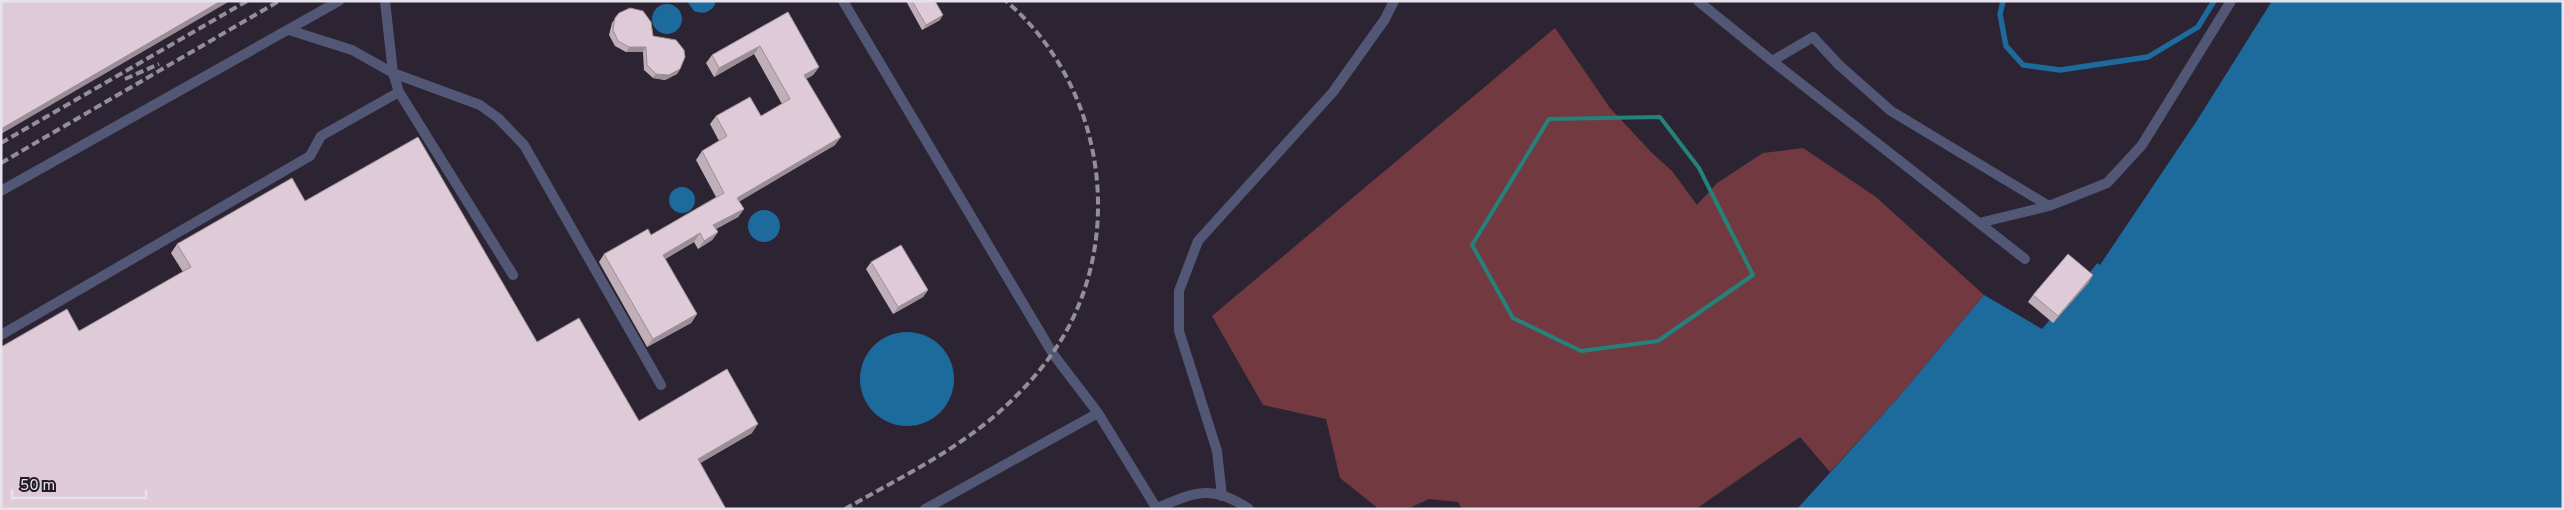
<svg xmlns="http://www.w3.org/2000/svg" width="2564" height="510" font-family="Overpass,sans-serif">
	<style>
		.green { fill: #723a40 }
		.water { fill: #1d6a9c }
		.pier { fill: #2c2432 }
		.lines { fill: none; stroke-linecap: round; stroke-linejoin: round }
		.stream { stroke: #1d6a9c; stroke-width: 5.5 }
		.service { stroke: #515774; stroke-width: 10 }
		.rail { stroke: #948e99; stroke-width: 4; stroke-dasharray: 8 4; stroke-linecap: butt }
		.wall { fill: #c0afb9 }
		.shaded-wall { fill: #9c8e96 }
		.building { fill: #dfcbd7; stroke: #9c8e96 }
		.marked { fill: none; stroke: #25817b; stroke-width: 4; stroke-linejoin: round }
	</style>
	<rect width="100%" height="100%" fill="#2c2432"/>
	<path class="green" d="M1555,28l55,80 42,45 20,18 25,34 20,-22 46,-30 40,-5 73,49 108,98 -87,104 -67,73 -30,-35 -104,72h-234l-4,-7 -29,-3 -22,10h-28l-39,-31 -14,-59 -63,-14 -51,-89z"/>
	<path class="water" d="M687,1h29c-3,11 -12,14 -22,10z
		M2262,1h301v508h-766l100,-110 87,-104 58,34 58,-69z
		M652 19a15 15 0 1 1 30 0a15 15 0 1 1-30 0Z
		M669 200a13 13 0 1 1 26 0a13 13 0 1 1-26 0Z
		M748 226a16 16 0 1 1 32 0a16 16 0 1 1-32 0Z
		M860 379a47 47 0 1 1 94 0a47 47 0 1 1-94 0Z"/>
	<path class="pier" d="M2259,1h13l-76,121 -96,143 -5,-4 36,-62z"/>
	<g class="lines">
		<path class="stream" d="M2003,1l-3,13 6,32 17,19 37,5 88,-13 50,-30 16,-26"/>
		<path class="service" d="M385,1l8,72 6,19 114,183
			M843,1l210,353 45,59 59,96
			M1698,1l74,60 41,-24 26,28 52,46 158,95
			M289,30l63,20 41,23 87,32 18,13 26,27 137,240
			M1772,61l253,198
			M1,191l338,-190
			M1979,223l70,-17 58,-23 35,-38 89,-144
			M1,335l309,-179 11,-20 78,-44
			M1222,496l-5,-45 -38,-120v-40l19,-50 135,-149 52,-73 9,-18
			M1157,508c38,-16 55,-24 92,1
			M925,509l173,-96"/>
		<path class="rail" d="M125,79l34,-15
			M1,143l246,-142
			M1,163l278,-162
			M845,509c56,-32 119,-62 165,-107 23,-22 43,-46 58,-74 57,-107 31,-248 -62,-327"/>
	</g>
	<path class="wall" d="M906,1h29l5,19 -18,10z
		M788,12l31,55 -6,8 -7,4 29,66 -96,56 5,8 -6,8 -22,12 2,3 -6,8 -14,9 -4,-7 -29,17 32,55 -6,9 -44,24 -48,-85 5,-8 47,-19 65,-38 -20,-37 6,-9 17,-10 -9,-17 6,-8h45l21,-12 -28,-50 -40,23 -8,-14 6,-8z
		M619,13l34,23 27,33 -3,5 -12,6 -12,-2 -9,-8 -1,-18h-17l-11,-6 -6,-11 3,-12z
		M305,201l232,141 102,79 113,12 -52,30 -621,-132 104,-59 -12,-19 6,-9z
		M871,262l57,28 -5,7 -30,17 -27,-45z
		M2089,282l-36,41 -25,-21 5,-7z"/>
	<path class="shaded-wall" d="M221,1h9l-229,133v-5z
		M943,15l-3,5 -18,10 4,-5z
		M760,46l-6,8 -40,23 5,-9z
		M629,47h17l-3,5h-17z
		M819,67l-6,8 -15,8 6,-8z
		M680,69l-3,5 -12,6 -12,-2 3,-4z
		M841,137l-6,8 -103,61 5,-8z
		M744,209l-6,8 -30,16 5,-8z
		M718,232l-6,8 -14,9 6,-8z
		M700,233l-6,9 -37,22 6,-9z
		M2093,275l-4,7 -36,41 5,-7z
		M928,290l-5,7 -30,17 5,-7z
		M697,314l-6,9 -44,24 6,-8z
		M758,424l-6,9 -60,35 6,-9z"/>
	<path class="building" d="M1,1h220l-220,128z
		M912,1h23l8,14 -17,10z
		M630,8l13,3 8,11 2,14 23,4 8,10 1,7 -5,12 -11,6 -13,-1 -9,-9 -1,-18h-17l-11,-6 -5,-11 2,-12 4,-5z
		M788,12l31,55 -15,8 37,62 -104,61 7,11 -31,16 5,7 -14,9 -4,-8 -37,22 34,59 -44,25 -49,-85 44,-25 3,6 73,-42 -22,-42 25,-15 -11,-20 34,-19 11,19 29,-17 -30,-53 -41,22 -7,-13z
		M418,137l119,205 42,-24 60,103 88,-52 31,55 -60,35 28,50h-725v-162l66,-38 12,22 112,-64 -14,-23 115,-66 13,23z
		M901,245l27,45 -30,17 -27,-45z
		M2068,254l25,21 -35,41 -25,-21z"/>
	<path class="marked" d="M1660,117l39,51 54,107 -95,66 -77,10 -68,-33 -41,-73 77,-126z"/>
	<rect width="2564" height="510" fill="none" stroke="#e7e3ec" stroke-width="5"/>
	<path d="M12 490v8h134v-8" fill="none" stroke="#e7e3ec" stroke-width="2.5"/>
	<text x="20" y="490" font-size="15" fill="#e7e3ec" stroke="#221b28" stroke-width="4" paint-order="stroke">50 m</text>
</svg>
